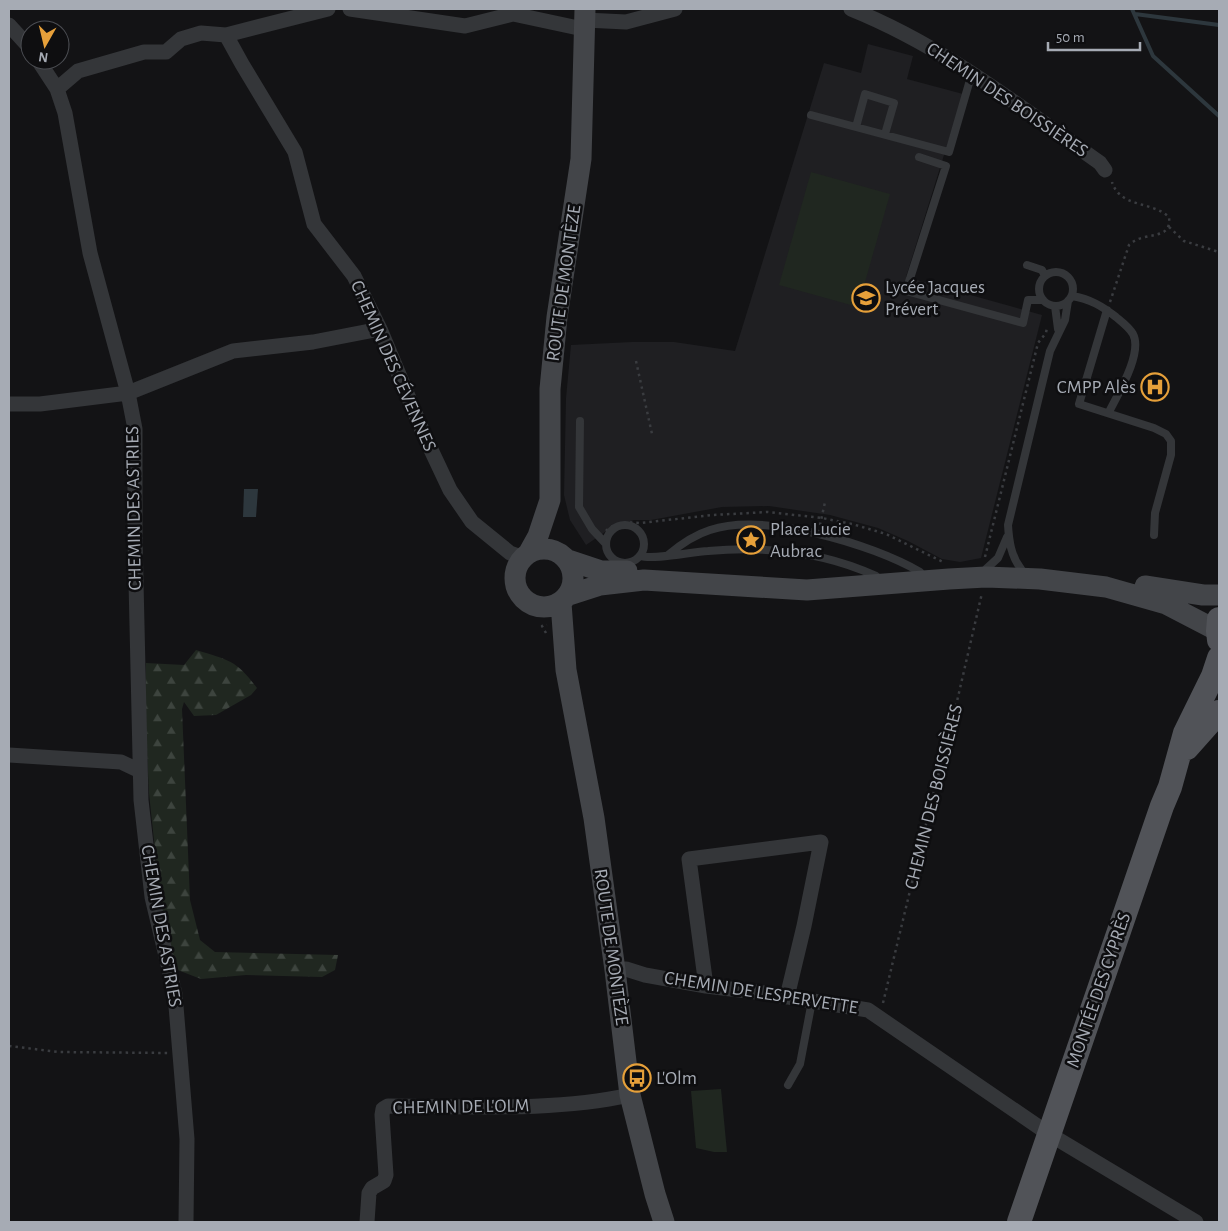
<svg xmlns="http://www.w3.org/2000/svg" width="1228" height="1231" font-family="'Alegreya Sans',sans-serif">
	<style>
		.built { fill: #1f1f22 }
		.green { fill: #202720 }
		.forest { fill: url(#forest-firs) }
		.water { fill: #2d373d }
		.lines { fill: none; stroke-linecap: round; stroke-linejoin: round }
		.stream { stroke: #2d373d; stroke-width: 4 }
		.path { stroke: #3a3c40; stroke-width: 2.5; stroke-dasharray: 2.5 4; stroke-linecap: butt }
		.lane { stroke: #343639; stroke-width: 8 }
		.street { stroke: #343639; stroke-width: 15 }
		.secondary { stroke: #434549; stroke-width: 21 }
		.primary { stroke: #515358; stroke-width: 24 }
		.labels { text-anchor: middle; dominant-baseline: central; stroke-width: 5; stroke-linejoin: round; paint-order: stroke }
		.street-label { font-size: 19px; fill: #a6abb4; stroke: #0e0e10 }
		.poi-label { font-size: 19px; fill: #a6abb4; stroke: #0e0e10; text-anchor: start }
	</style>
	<defs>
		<pattern id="forest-firs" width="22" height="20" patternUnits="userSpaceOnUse" patternTransform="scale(1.25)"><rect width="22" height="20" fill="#202720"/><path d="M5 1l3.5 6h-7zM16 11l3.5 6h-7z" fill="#3d443e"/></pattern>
	</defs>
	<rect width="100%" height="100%" fill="#131315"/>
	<path class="built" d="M868,44l45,12 -6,23 56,15 -57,183 136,38 -61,243 -21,4 -18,-3 -34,-18 -30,-13 -48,-13 -61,-9 -47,1 -71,13h-17l-20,6 -28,19 -16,-25 -6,-25 2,-97 5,-53 61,-3h42l61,9 89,-288 37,10z"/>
	<path class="green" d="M811,172l79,22 -32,113 -79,-22z
		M721,1089l6,63h-13l-18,-4 -5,-57z"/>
	<path class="forest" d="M196,650c33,10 40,10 61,38l-6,7 -35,20 -22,1 -10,-14 -2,7 8,191 10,40 15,12 123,3 -3,15 -13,7 -76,-2 -45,4 -26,-10 -15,-72 -11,-104 -4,-85 1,-45 38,2z"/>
	<path class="water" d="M244,489h14l-2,28h-13z"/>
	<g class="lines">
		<path class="stream" d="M1132,9l21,47 66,60
			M1135,14l84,11"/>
		<path class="path" d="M1169,227l15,14 35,11
			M1110,302l19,-57c15,-15 43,-3 40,-28 -17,-16 -49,-9 -57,-35
			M636,361l16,73
			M820,525l5,-23
			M606,531c9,-9 21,-9 34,-8l73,-8 55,-3 54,6 30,6 34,10 57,28
			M985,557l53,-214 8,-10 1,-6
			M546,633l-4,-7 5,-1
			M883,1003l51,-212 15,-55 33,-143
			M9,1046l50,6 109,1"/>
		<path class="lane" d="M811,115l138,37 23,-79
			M856,127l9,-33 29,9 -9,31
			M919,157l27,9 -40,125 117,32 5,-23h15
			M1027,265l15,5 3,6
			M1039 289a17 17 0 1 1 34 0a17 17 0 1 1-34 0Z
			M1072,296c18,3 30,10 44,21 6,5 13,10 17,17 10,19 -15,60 -24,78
			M1055,306l3,23
			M1107,310l-28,94 75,24 12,6 5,7v14l-16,58 -1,22
			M580,421l-1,86 13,22 14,15
			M606 544a19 19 0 1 1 38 0a19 19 0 1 1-38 0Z
			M668,555c13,-11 26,-20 42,-25 55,-18 162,14 210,42
			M640,556c14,4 51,-4 68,-5 58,-5 114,0 168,25
			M986,569l12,-11 9,-21
			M1021,569c-10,-13 -12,-28 -13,-44l42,-174 15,-31 3,-19
			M788,1085l12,-21 12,-63"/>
		<path class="street" d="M350,9l115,17 48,-12 70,15
			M851,9c92,37 168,97 249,154l5,7
			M585,20l41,2 49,-13
			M9,25l21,23
			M226,35l16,29 53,88 19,72 40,52 26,53 45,108 25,53 22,32 38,31 14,5
			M38,60l19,29 8,24 25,140 38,140 7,36v109l6,262 11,97 23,97 12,145 -1,83
			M57,89l21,-18 66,-19h22l15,-13 20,-6 25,2 102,-26
			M9,404h31l88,-11 105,-42 80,-9 67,-13
			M9,755l112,7 19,9
			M615,970l11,-1 19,6 61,11 58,7 104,17 181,124 147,88
			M706,986l-17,-127 132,-17 -17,84 -17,71
			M367,1222l2,-29 3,-5 12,-7 2,-6 -4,-60 1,-6 5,-3c80,0 164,6 242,-11"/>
		<path class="secondary" d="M515 578a29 29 0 1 1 58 0a29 29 0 1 1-58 0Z
			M528,554l10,-18 12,-36v-111l7,-72 24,-158 4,-150
			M568,560l33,11h26
			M1145,586l58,9h16
			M569,595l31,-10 44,-5 163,10 142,-11 37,-2 54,2 66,8 60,17 52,27
			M561,603l5,67 28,148 21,152 15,125 25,99 9,28"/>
		<path class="primary" d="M1219,619l-1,12 1,9
			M1187,748l32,-36
			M1019,1222l143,-416 8,-19 15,-54 28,-57 6,-18"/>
	</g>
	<defs>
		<g id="school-ring" transform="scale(1.4375)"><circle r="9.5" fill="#0e0e10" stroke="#e6a03a" stroke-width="1.5"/><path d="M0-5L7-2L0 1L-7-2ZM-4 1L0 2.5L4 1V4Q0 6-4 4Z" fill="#e6a03a"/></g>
		<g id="hospital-ring" transform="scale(1.4375)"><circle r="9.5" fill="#0e0e10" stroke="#e6a03a" stroke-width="1.5"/><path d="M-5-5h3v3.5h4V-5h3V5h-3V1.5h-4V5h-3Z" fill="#e6a03a"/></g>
		<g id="sight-ring" transform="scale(1.4375)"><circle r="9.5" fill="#0e0e10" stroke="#e6a03a" stroke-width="1.5"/><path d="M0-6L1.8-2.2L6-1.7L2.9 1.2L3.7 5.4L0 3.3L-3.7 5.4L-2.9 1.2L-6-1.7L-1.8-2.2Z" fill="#e6a03a"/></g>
		<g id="bus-ring" transform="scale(1.4375)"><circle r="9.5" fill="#0e0e10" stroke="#e6a03a" stroke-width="1.5"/><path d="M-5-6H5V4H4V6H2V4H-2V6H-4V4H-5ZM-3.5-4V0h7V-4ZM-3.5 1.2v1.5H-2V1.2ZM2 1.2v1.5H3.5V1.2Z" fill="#e6a03a"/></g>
	</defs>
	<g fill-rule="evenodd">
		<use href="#school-ring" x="866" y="298"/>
		<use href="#hospital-ring" x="1155" y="387"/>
		<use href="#sight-ring" x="751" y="540"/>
		<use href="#bus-ring" x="637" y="1078"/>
	</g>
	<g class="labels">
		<g class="street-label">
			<text transform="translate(1007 100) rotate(34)">CHEMIN DES BOISSIÈRES</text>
			<text transform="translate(564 283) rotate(-82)">ROUTE DE MONTÈZE</text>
			<text transform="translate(393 366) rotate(66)">CHEMIN DES CÉVENNES</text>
			<text transform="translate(134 508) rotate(-91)">CHEMIN DES ASTRIES</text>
			<text transform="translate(934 797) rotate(-76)">CHEMIN DES BOISSIÈRES</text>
			<text transform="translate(161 926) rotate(80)">CHEMIN DES ASTRIES</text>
			<text transform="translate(611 947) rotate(82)">ROUTE DE MONTÈZE</text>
			<text transform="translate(1099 990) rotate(-71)">MONTÉE DES CYPRÈS</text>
			<text transform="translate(761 993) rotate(9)">CHEMIN DE LESPERVETTE</text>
			<text transform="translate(461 1107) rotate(-1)">CHEMIN DE L'OLM</text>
		</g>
		<g class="poi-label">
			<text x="885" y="287">Lycée Jacques<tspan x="885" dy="22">Prévert</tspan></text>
			<text x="1136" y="387" text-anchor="end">CMPP Alès</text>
			<text x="770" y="529">Place Lucie<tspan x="770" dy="22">Aubrac</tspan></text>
			<text x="656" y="1078">L'Olm</text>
		</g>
	</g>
	<rect width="1228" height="1231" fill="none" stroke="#a6abb4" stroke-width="20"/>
	<g transform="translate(45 45) rotate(188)"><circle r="24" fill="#0e0e10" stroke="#4b4d52"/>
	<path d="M0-4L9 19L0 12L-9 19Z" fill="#e6a03a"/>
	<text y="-8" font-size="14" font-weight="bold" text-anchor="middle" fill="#a6abb4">N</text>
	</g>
	<path d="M1048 42v8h92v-8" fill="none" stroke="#a6abb4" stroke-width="2.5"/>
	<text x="1056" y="42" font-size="15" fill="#a6abb4" stroke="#0e0e10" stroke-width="4" paint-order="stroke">50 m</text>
</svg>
